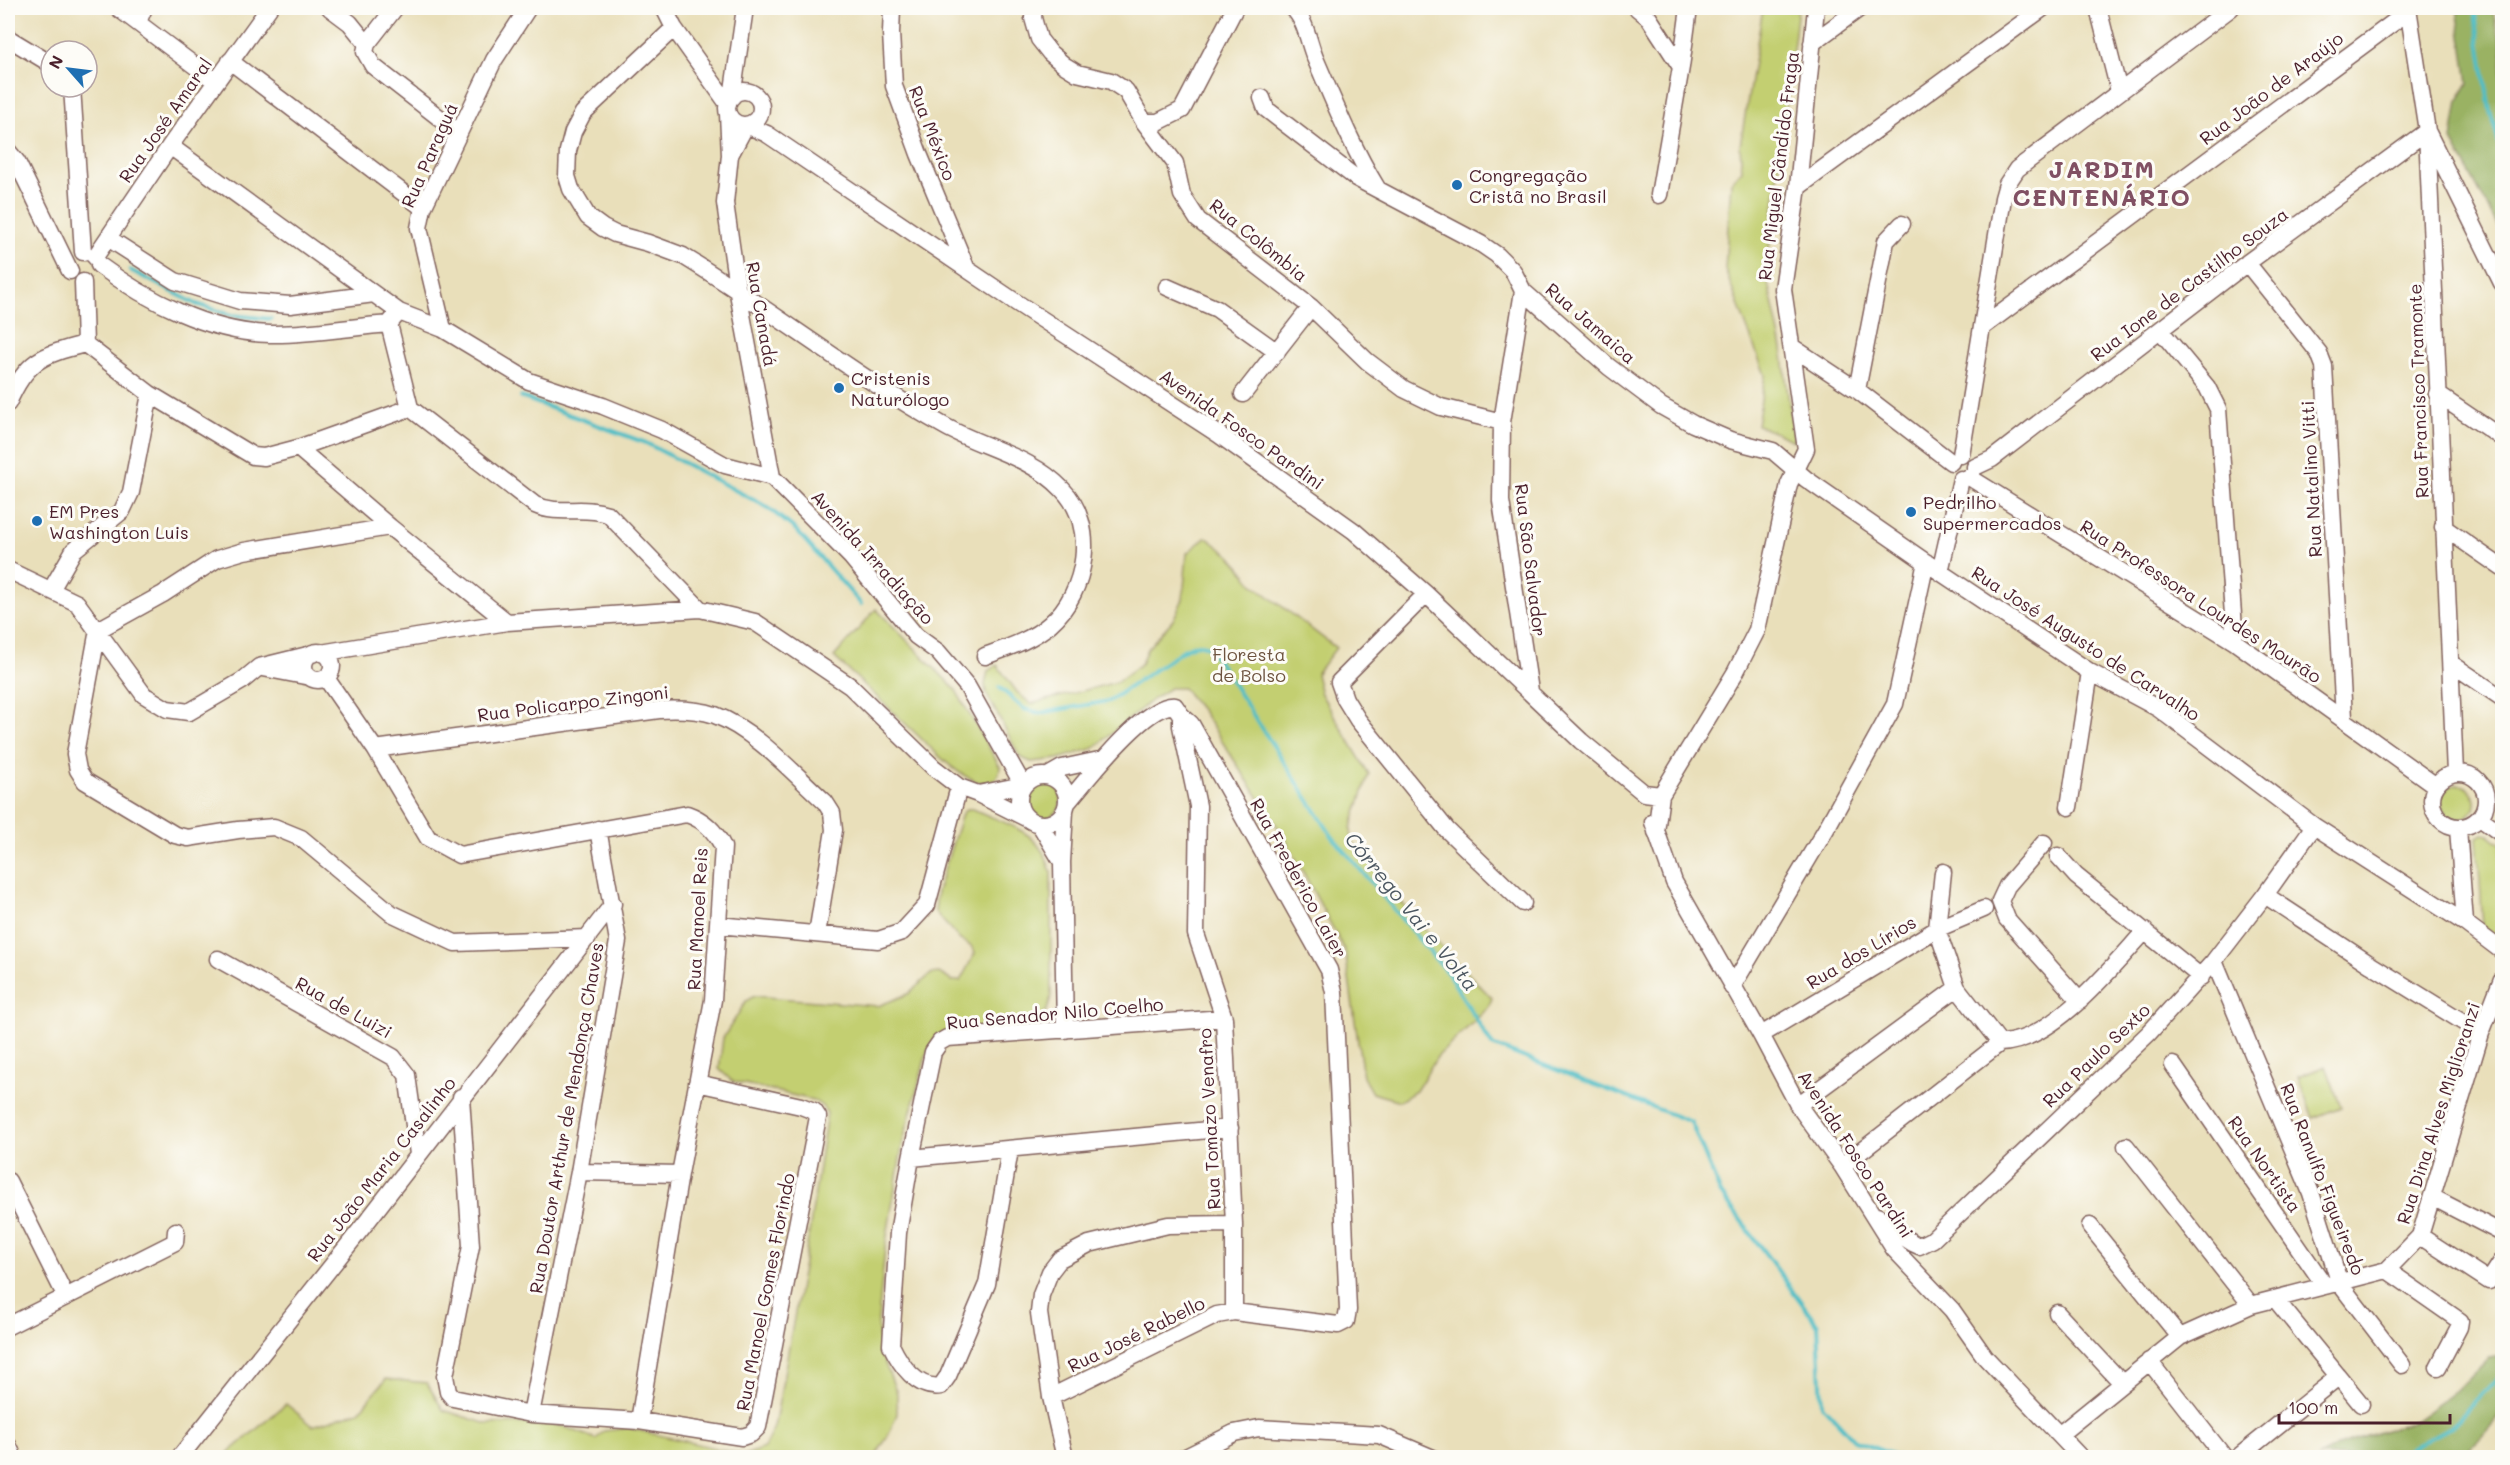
<svg xmlns="http://www.w3.org/2000/svg" width="2510" height="1465" font-family="Mali,sans-serif">
	<style>
		.green { fill: #c3cf71; stroke: #86774e; stroke-width: 1.5 }
		.forest { fill: #9ab263; stroke: #726847; stroke-width: 1.5 }
		.lines { fill: none; stroke-linecap: round; stroke-linejoin: round }
		.stream { stroke: #50bec6; stroke-width: 4 }
		.minor-casing { stroke: #82625d; stroke-width: 19 }
		.minor { stroke: #fff; stroke-width: 16 }
		.poi-dot { fill: #1f6fb2; stroke: #fdfcf7; stroke-width: 2 }
		.labels { text-anchor: middle; dominant-baseline: central; stroke-width: 6; stroke-linejoin: round; paint-order: stroke }
		.street-label { font-size: 18px; fill: #4a1f2b; stroke: #fdfcf7 }
		.poi-label { font-size: 18px; fill: #4a1f2b; stroke: #fdfcf7; text-anchor: start }
		.park-label { font-size: 18px; fill: #6e5440; stroke: #fdfcf7 }
		.water-label { font-size: 20px; font-style: italic; fill: #4c5761; stroke: #fdfcf7 }
		.district-label { font-size: 24px; font-weight: bold; letter-spacing: 1.5px; fill: #815063; stroke: #fdfcf7 }
	</style>
	<rect width="100%" height="100%" fill="#fdfcf7"/>
	<filter id="ink" filterUnits="userSpaceOnUse"><feTurbulence type="fractalNoise" baseFrequency=".0167" numOctaves="2"/><feDisplacementMap in="SourceGraphic" scale="12" xChannelSelector="R" yChannelSelector="G"/><feConvolveMatrix kernelMatrix="1 2 1 2 8 2 1 2 1" color-interpolation-filters="sRGB"/></filter>
	<filter id="wash" filterUnits="userSpaceOnUse"><feTurbulence type="fractalNoise" baseFrequency=".008" numOctaves="4" result="noise"/><feDisplacementMap in="SourceGraphic" scale="24" xChannelSelector="R" yChannelSelector="G"/><feGaussianBlur stdDeviation="1.35" result="paint"/><feColorMatrix in="noise" values="0 0 0 0 0 0 0 0 0 0 0 0 0 0 0 0 0 1.4 0 .05"/><feComposite in="paint" operator="in"/></filter>
	<g filter="url(#wash)">
		<rect width="100%" height="100%" fill="#e9dfba"/>
		<path class="green" d="M1763,8h35l-32,266 16,74 12,93 -37,-16 8,-50 -40,-105 6,-88 11,-12 -2,-24z
			M1206,537l26,20 22,28 82,63 -20,26 5,20 48,80 -18,54 1,13 65,80 75,77 -4,10 -51,49 -21,34 -16,10 -28,-8 -9,-16 -18,-126 -59,-111 -83,-128 -20,-24h-13l-17,11 -59,49 -36,11 -27,3 -11,-5 -34,-64 -1,-9 3,-13 9,-6 20,27 14,12 86,-22 24,-18 6,-15 26,-29 10,-21 4,-46z
			M876,609l79,80 45,78c-1,10 -7,18 -18,16 -28,-7 -53,-38 -73,-56 -25,-24 -50,-47 -75,-70z
			M1025 800a18 18 0 1 1 36 0a18 18 0 1 1-36 0Z
			M2441 802a17 17 0 1 1 34 0a17 17 0 1 1-34 0Z
			M966,809h7c36,17 67,20 78,63v123c-1,6 -2,13 -6,18 -15,17 -75,15 -97,17l-21,22 -24,89 -18,107 -7,72 1,29 18,44v21l-9,22 -13,21 -656,1 6,-2 61,-52 27,22 46,-15 27,-32 41,4 16,27 44,14 54,-1 21,3 34,13 8,-8 24,-3 117,27 19,-7 10,-21 5,-25 29,-162 19,-127 -5,-7 -9,-6 -81,-19 -13,-12 4,-31 23,-37 8,-5 124,10 30,-12 23,-20 8,-1 13,8h8l15,-28 -4,-7 -11,-6 -25,-28 2,-20 25,-78z
			M2483,834l6,1 13,10v96l-19,-14 -6,-89z
			M2326,1066l15,41 -28,11 -15,-41z"/>
		<path class="forest" d="M2457,8h35l10,37 -3,93 3,2v94l-50,-94 6,-40 10,-17z
			M2502,1356v57l-38,44h-145l22,-13 74,-23 41,-30 33,-33z"/>
		<g class="lines">
			<path class="stream" d="M2474,8l16,103 12,42
				M130,270l66,34 36,11 39,4
				M521,397l125,46 121,64 28,22 66,75
				M999,687l25,22 16,4 69,-12 76,-52 12,-5 12,3 123,189 117,139 43,70 199,77 29,70 98,133 4,80 33,36 47,17
				M2400,1458l8,-8 42,-23 52,-53"/>
		</g>
	</g>
	<g filter="url(#ink)">
		<g class="lines">
			<g class="minor-casing">
				<path id="minor" d="M118,8l97,73
					M330,8l20,15 17,21 -2,8 8,14 86,67
					M664,8l10,20 54,76
					M892,8l-1,25 3,53 25,68 47,113
					M1034,8l-1,10 6,21 11,14 14,12 13,8 34,8 15,10 18,31 31,41 7,32 16,25 113,87 56,54 37,28 37,18 61,15
					M1293,8c13,13 15,33 22,50 19,44 37,89 62,130
					M1637,8l12,10 32,49
					M2098,8l21,83
					M2408,8l19,123 28,642
					M138,22l6,-14
					M674,28l-91,85 -10,19 -5,19 -1,25 4,13 17,28 15,11 12,6 33,9 35,13c89,54 172,120 263,171 38,21 86,30 116,62 36,36 25,103 -12,135 -18,16 -43,24 -65,32
					M8,38l43,26
					M1812,43l48,-35
					M367,44l28,-36
					M230,61l193,147
					M72,87l11,165
					M727 108a17 17 0 1 1 34 0a17 17 0 1 1-34 0Z
					M732,97l13,-89
					M1262,98l4,11 90,69 125,66 16,11 16,16 10,20 86,76 52,39 32,18 37,16 43,11 33,28 134,93 150,100 69,37 155,117 151,97 37,28
					M728,114l2,41 -5,48 13,90 34,184
					M1144,122h14l24,-12 53,-102
					M170,146l204,148
					M8,151l9,11 53,109
					M730,155l16,-30 21,9 250,169 201,131 136,97 72,63 155,147 63,52 17,2
					M1798,187l245,-179
					M1659,195l22,-128 8,-59
					M95,257l75,-111 99,-138
					M2247,263l72,90 5,13 20,352
					M99,265c47,35 111,68 171,69 38,1 81,-7 119,-10l10,-12 -25,-18 -84,11 -50,-4 -65,-20 -67,-43
					M83,282l2,62 65,50 103,62 11,1 34,-9 112,-40 125,97c25,11 47,0 73,9l92,95 55,13 95,64 83,81 26,20 19,7 48,24
					M1167,287l50,22 60,43
					M1523,291l-21,131 -1,79 29,190
					M399,312l44,17 86,52 74,25 59,24 63,35 47,12 79,80 65,79 22,16 29,34 56,99 -45,9
					M389,324l21,84
					M1984,326l425,-315
					M443,329l-24,-101 4,-20 71,-148 34,-52
					M2160,330l47,57 11,22 17,233
					M1792,347l65,43 94,72
					M1857,390l29,-149 16,-17
					M1243,394l68,-87
					M2437,394l65,44
					M8,403c18,-42 33,-48 77,-59
					M298,448l92,79 117,95
					M1961,455l42,-257 4,-14 10,-15 214,-161
					M1975,467l17,-8 255,-196 180,-132 75,152
					M1969,477l266,165 201,144
					M390,527l-146,24 -27,8 -54,35 -65,36 -23,124 3,16 7,11 90,54 13,3 50,-8 36,-3 27,11 90,75 64,30 133,-5
					M2443,527l59,41
					M8,570l69,33 67,92 23,14 22,3 53,-31 17,-14 53,-13
					M1940,572l21,-93
					M51,590l23,-40 48,-39 9,-19 19,-98
					M1426,594l-87,88 6,17 13,21 89,110 76,73
					M304 666a14 14 0 1 1 28 0a14 14 0 1 1-28 0Z
					M321,653l186,-31 193,-13
					M2452,664l50,34
					M263,668l47,9
					M326,678l49,71 53,89 31,17 228,-41c17,6 28,16 36,33l-10,153 -33,174 -41,247
					M1181,715v11l17,80 -2,128 28,84 10,206v88
					M375,749l284,-39c19,-1 38,-1 56,5 40,15 78,58 110,87l7,11 2,17 -17,104
					M2432 800a27 27 0 1 1 54 0a27 27 0 1 1-54 0Z
					M1019 800a24 24 0 1 1 48 0a24 24 0 1 1-48 0Z
					M1048,776l14,-8 42,-9
					M2069,807l21,-135
					M1065,811l-3,51 3,168
					M2480,818l22,16
					M1653,822l21,60 87,153 37,70 44,61 52,83 58,61 33,47 96,101
					M1040,825l22,37
					M2458,828l7,95
					M1656,832l5,-37 74,-122 22,-43 32,-146 17,-35 -23,-160 15,-102 18,-179
					M2044,843l-37,43 -7,15 7,18 73,82
					M2058,856l18,20 125,101
					M1943,872l-6,57 20,59 43,55
					M2265,895l106,70 110,68
					M718,925l160,15 24,-8 25,-27 32,-118
					M218,959l175,98 14,18 11,79
					M2214,961l97,232 29,91 62,81
					M1732,987l94,-158 69,-125 31,-142
					M1761,1035l176,-106 47,-20
					M2173,1065l152,221
					M461,1097l10,149 -26,130 3,16 5,6 78,16 108,7 103,16 9,-3 7,-7 60,-310 -4,-6 -13,-5 -104,-23
					M1798,1105l159,-117
					M2126,1146l125,159
					M1010,1150l-23,134 -39,92 -7,10c-24,4 -41,-22 -50,-41l7,-112 13,-75 22,-106 7,-10 7,-4 277,-20
					M911,1158l319,-30
					M1842,1166l158,-123c53,-1 112,-76 145,-112
					M579,1172l101,2
					M8,1181l58,116
					M2432,1197l70,36
					M1877,1216c16,7 25,24 42,30l14,-7 216,-206 65,-72 51,-66 49,-69
					M2090,1226l90,111
					M2420,1236l69,45 13,-20
					M2387,1270l73,51 -1,6 -21,40
					M2276,1300l85,104
					M2057,1313l65,70
					M8,1326l167,-84 1,-11
					M2149,1361l76,97
					M1051,1397l166,-82 17,-3 104,13 8,-4 2,-11 -14,-318 -5,-22 -138,-246 -10,-9 -6,-9c-29,-4 -89,75 -108,97
					M531,1414l48,-242 39,-231 -20,-112
					M2060,1434l120,-97 71,-32 136,-35 33,-34 61,-203 21,-54
					M8,1445l6,13
					M179,1458l190,-239 244,-315
					M1065,1458l-14,-61 -12,-84 2,-18 9,-23 10,-13 29,-15 79,-19 66,-1
					M1184,1458l50,-25 25,-5 120,7 54,23
					M2237,1458l101,-81"/>
			</g>
			<use href="#minor" class="minor"/>
		</g>
	</g>
	<g class="poi-dot">
		<circle cx="1457" cy="185" r="6"/>
		<circle cx="839" cy="388" r="6"/>
		<circle cx="1911" cy="512" r="6"/>
		<circle cx="37" cy="521" r="6"/>
	</g>
	<g class="labels">
		<g class="street-label">
			<text transform="translate(2271 88) rotate(-37)">Rua João de Araújo</text>
			<text transform="translate(165 120) rotate(-55)">Rua José Amaral</text>
			<text transform="translate(933 133) rotate(69)">Rua México</text>
			<text transform="translate(429 155) rotate(-66)">Rua Paraguá</text>
			<text transform="translate(1778 166) rotate(-83)">Rua Miguel Cândido Fraga</text>
			<text transform="translate(1259 240) rotate(39)">Rua Colômbia</text>
			<text transform="translate(2189 284) rotate(-37)">Rua Ione de Castilho Souza</text>
			<text transform="translate(762 314) rotate(80)">Rua Canadá</text>
			<text transform="translate(1591 323) rotate(41)">Rua Jamaica</text>
			<text transform="translate(2418 391) rotate(-92)">Rua Francisco Tramonte</text>
			<text transform="translate(1242 429) rotate(35)">Avenida Fosco Pardini</text>
			<text transform="translate(2311 479) rotate(-93)">Rua Natalino Vitti</text>
			<text transform="translate(873 557) rotate(48)">Avenida Irradiação</text>
			<text transform="translate(1531 560) rotate(83)">Rua São Salvador</text>
			<text transform="translate(2201 601) rotate(33)">Rua Professora Lourdes Mourão</text>
			<text transform="translate(2086 643) rotate(33)">Rua José Augusto de Carvalho</text>
			<text transform="translate(573 703) rotate(-7)">Rua Policarpo Zingoni</text>
			<text transform="translate(1299 878) rotate(61)">Rua Frederico Laier</text>
			<text transform="translate(697 919) rotate(-87)">Rua Manoel Reis</text>
			<text transform="translate(1861 952) rotate(-31)">Rua dos Lírios</text>
			<text transform="translate(344 1007) rotate(29)">Rua de Luizi</text>
			<text transform="translate(1055 1013) rotate(-5)">Rua Senador Nilo Coelho</text>
			<text transform="translate(2096 1055) rotate(-44)">Rua Paulo Sexto</text>
			<text transform="translate(2438 1113) rotate(-72)">Rua Dina Alves Miglioranzi</text>
			<text transform="translate(566 1118) rotate(-80)">Rua Doutor Arthur de Mendonça Chaves</text>
			<text transform="translate(1209 1119) rotate(-93)">Rua Tomazo Venafro</text>
			<text transform="translate(1856 1154) rotate(57)">Avenida Fosco Pardini</text>
			<text transform="translate(2265 1164) rotate(55)">Rua Nortista</text>
			<text transform="translate(381 1169) rotate(-52)">Rua João Maria Casalinho</text>
			<text transform="translate(2323 1179) rotate(69)">Rua Ranulfo Figueiredo</text>
			<text transform="translate(765 1292) rotate(-79)">Rua Manoel Gomes Florindo</text>
			<text transform="translate(1136 1334) rotate(-26)">Rua José Rabello</text>
		</g>
		<g class="poi-label">
			<text x="1469" y="175">Congregação<tspan x="1469" dy="21">Cristã no Brasil</tspan></text>
			<text x="851" y="378">Cristenis<tspan x="851" dy="21">Naturólogo</tspan></text>
			<text x="1923" y="502">Pedrilho<tspan x="1923" dy="21">Supermercados</tspan></text>
			<text x="49" y="511">EM Pres<tspan x="49" dy="21">Washington Luis</tspan></text>
		</g>
		<g class="park-label">
			<text x="1249" y="654">Floresta<tspan x="1249" dy="21">de Bolso</tspan></text>
		</g>
		<g class="water-label">
			<text transform="translate(1412 911) rotate(51)">Córrego Vai e Volta</text>
		</g>
		<g class="district-label">
			<text x="2102" y="168">JARDIM<tspan x="2102" dy="28">CENTENÁRIO</tspan></text>
		</g>
	</g>
	<rect width="2510" height="1465" fill="none" stroke="#fdfcf7" stroke-width="30"/>
	<g transform="translate(69 69) rotate(298)"><circle r="28" fill="#fdfcf7" stroke="#b5a4a5" stroke-width="1.5"/>
	<path d="M0-4.5L10 22L0 15L-10 22Z" fill="#1f6fb2"/>
	<text y="-9" font-size="16" font-weight="bold" text-anchor="middle" fill="#4a1f2b">N</text>
	</g>
	<path d="M2279 1414v9h171v-9" fill="none" stroke="#4a1f2b" stroke-width="3"/>
	<text x="2288" y="1414" font-size="18" fill="#4a1f2b" stroke="#fdfcf7" stroke-width="4.5" paint-order="stroke">100 m</text>
</svg>
